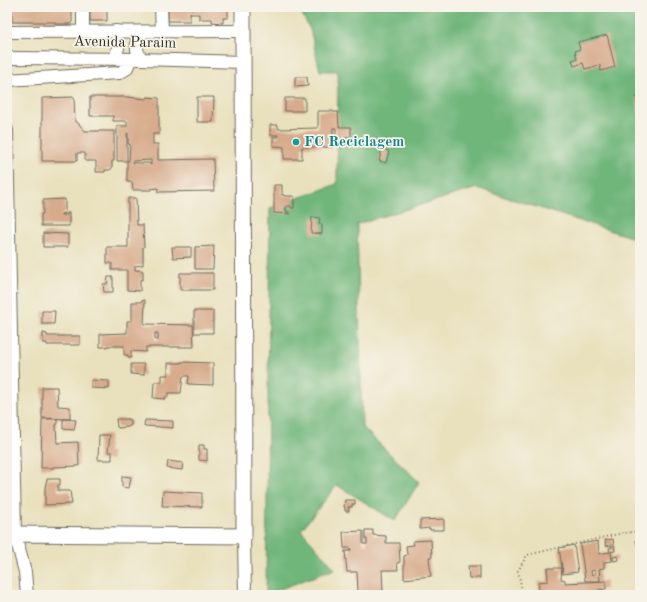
<svg xmlns="http://www.w3.org/2000/svg" width="647" height="602" font-family="'Old Standard TT',serif">
	<style>
		.forest { fill: #70b67a; stroke: #4e7052 }
		.building { fill: #d7aa8b; fill-rule: evenodd }
		.lines { fill: none; stroke-linecap: round; stroke-linejoin: round }
		.minor-casing { stroke: #6e6b5e; stroke-width: 14 }
		.major-casing { stroke: #6e6b5e; stroke-width: 17 }
		.path { stroke: #6e6b5e; stroke-width: 2; stroke-dasharray: 1 3; stroke-linecap: butt }
		.minor { stroke: #fff; stroke-width: 12 }
		.major { stroke: #fff; stroke-width: 15 }
		.culture-dot { fill: #0f9aa8; stroke: #f7f3e8; stroke-width: 1.5 }
		.labels { text-anchor: middle; dominant-baseline: central; stroke-width: 3.5; stroke-linejoin: round; paint-order: stroke }
		.street-label { font-size: 15px; fill: #2b2b2b; stroke: #f7f3e8 }
		.culture-label { font-size: 15px; font-weight: bold; fill: #0d838f; stroke: #f7f3e8; text-anchor: start }
	</style>
	<rect width="100%" height="100%" fill="#f7f3e8"/>
	<filter id="ink" filterUnits="userSpaceOnUse"><feTurbulence type="fractalNoise" baseFrequency=".025" numOctaves="2"/><feDisplacementMap in="SourceGraphic" scale="8" xChannelSelector="R" yChannelSelector="G"/><feConvolveMatrix kernelMatrix="1 2 1 2 8 2 1 2 1" color-interpolation-filters="sRGB"/></filter>
	<filter id="wash" filterUnits="userSpaceOnUse"><feTurbulence type="fractalNoise" baseFrequency=".012" numOctaves="4" result="noise"/><feDisplacementMap in="SourceGraphic" scale="16" xChannelSelector="R" yChannelSelector="G"/><feGaussianBlur stdDeviation="0.9" result="paint"/><feColorMatrix in="noise" values="0 0 0 0 0 0 0 0 0 0 0 0 0 0 0 0 0 1.4 0 .05"/><feComposite in="paint" operator="in"/></filter>
	<g filter="url(#wash)">
		<rect width="100%" height="100%" fill="#e9e1be"/>
		<path class="forest" d="M298,7h342v233l-163,-52 -120,36 5,203 57,55 -24,39 -58,-36 -36,45 34,39 -69,25 4,-386 67,-24 1,-113h-18l-10,-42z"/>
		<g id="blocks">
			<path class="building" d="M12,7h60v15l-2,2h-15v-2h-43z
				M90,7h17v14h-17z
				M134,7h7v2h-7z
				M168,7h23v2h1v-2h36v11h-5v5l-11,-1v-3h-13v-5h-8l-1,-2v9h-22z
				M607,35l8,32 -14,4 -1,-6 -15,4 -2,-6 -9,3 -2,-6 5,-1 -2,-8 5,-2 -2,-7z
				M295,77h12l1,9 -13,1z
				M640,96v19h-1l-3,-18z
				M74,97l1,25h2l8,9h29v30h-2v7l-2,2h-5v2h-9v-11h-11v-8h-8v8h-35v-63z
				M90,97h37l20,2v-2l12,1v36h-6v10h5v16l55,-1 1,32 -56,1v-4l-7,1v1h-18l-1,-8h-5v-21h-10v-35h10v-5h-14v-5h-23zM127,133h1v11h2l-1,17h-2zM151,160v5h-1v-2h-17v-2z
				M197,97h17l-1,25h-16z
				M285,98h20v13h-20z
				M318,111h15v1h5l1,15h12v10h-5v5h-10v-14h-3v19h-31v12h-18v-12l-11,-1v-9h5v-2h-8v-10h8v4l40,-1z
				M382,149l7,2 -3,12 -7,-2z
				M274,185h8v10h2v1h10v12h-3v-2h-5v6h3v2l-15,-1z
				M128,198h8l1,27h6l1,22h-1v18l-8,1v4l8,1v8l-3,1v11l-13,-1v-20h-15v-7h-5v-16h21z
				M65,199v14l-4,1v1h6v-2h2v13h-28v-12h2v-14z
				M312,217l8,1 -1,6h3v10l-11,-1z
				M43,233l25,1v13h-25z
				M214,246l-1,23h-18v-22z
				M172,247h19v10l-18,1z
				M180,273h33v17h-33z
				M108,277h5v15h-9l-1,-8h4z
				M145,300l-1,24 49,1 1,22h-48v5l-15,-1v7h-3v-3h-4v-9h-17v1h-7v-13l27,-1v-12h5v-19h9v-1zM155,333h3v7h-3z
				M42,311h13l-1,13h-12z
				M194,311h19v22h-19z
				M43,333l4,1v2h33v9h-33v-2h-4z
				M181,362l32,1v22l-25,-1 1,-8h-6l-2,17h-13v4h-3v2l-12,-1 1,-16h8v-7h6v-12h13z
				M131,364h13v11l-13,-1z
				M91,380l18,1v8l-18,-1z
				M42,387h15l1,19 12,1v12l-28,-1z
				M42,419h15v6h-1l1,18 21,-1 1,24 -26,1v1h-12z
				M63,419l13,1 -2,10 -11,-1z
				M116,419h12v1h3v5l-3,2 -10,1v-1h-1z
				M145,420l28,1v7l-13,-1 -16,-1z
				M99,435h11l-2,17h4v8h-14z
				M199,445h5v4h3v12l-8,-1z
				M168,461l15,2 -1,7 -15,-2z
				M122,476l9,1 -2,11 -7,-1z
				M47,479h13v6h-2v6h12l2,13 -27,1v-18z
				M163,491l39,2v14l-40,-1z
				M345,500h10v4h-3v3h-4l1,4h-4v-4h-1z
				M444,519v11h-14v-2l-10,1v-9z
				M365,530h8v5l13,1v7h13l1,19 -3,1 1,7h-16l1,21 -9,1v2h-9v-3l-7,1 -1,-20h-10l-2,-21h6l-1,-3h-6l-1,-16 20,-1v13h4v-5h-2z
				M613,539l2,12 -4,1 1,9 -8,1v6l-5,1 1,12h-15l-1,-10 -4,-27 18,-3 1,13 11,-2 -1,-4 3,-1v-2l-6,1 -1,-6zM594,570v1h2l-1,3 -3,1 -1,-4z
				M640,539v6l-3,1 -1,-6z
				M431,540l1,17h-3l2,19 -27,3v-23l3,-1 -1,-9 8,-1 -1,-4z
				M574,545l4,27 -15,2 -4,-26z
				M617,556l1,4 -5,1v-4z
				M468,566h12v12h-11z
				M547,568h15l-1,11 4,1v3l41,-2v8l-8,1v3h11v2h-67v-5h-3l-1,-8 10,-1z"/>
		</g>
	</g>
	<g filter="url(#ink)">
		<use href="#blocks" fill-opacity="0" stroke="#6e6b5e" stroke-width="1"/>
		<g class="lines">
			<g class="minor-casing">
				<path id="minor" d="M83,7v25
					M161,7l1,24
					M7,32l236,-1
					M7,58l134,1 102,3
					M115,59l3,-11 -2,-17
					M141,59l-4,-9v-11l7,-7
					M7,80l112,-7 7,-4 5,-10
					M7,130l8,404 10,38 2,23
					M244,536l1,59"/>
			</g>
			<g class="major-casing">
				<path id="major" d="M7,534l237,2 -1,-529"/>
			</g>
			<path class="path" d="M523,595l-5,-24 9,-16 96,-22 17,-2"/>
			<use href="#minor" class="minor"/>
			<use href="#major" class="major"/>
		</g>
	</g>
	<circle class="culture-dot" cx="296" cy="142" r="4"/>
	<g class="labels">
		<g class="street-label">
			<text transform="translate(125 43) rotate(1)">Avenida Paraim</text>
		</g>
		<g class="culture-label">
			<text x="304" y="142">FC Reciclagem</text>
		</g>
	</g>
	<rect width="647" height="602" fill="none" stroke="#f7f3e8" stroke-width="24"/>
</svg>
